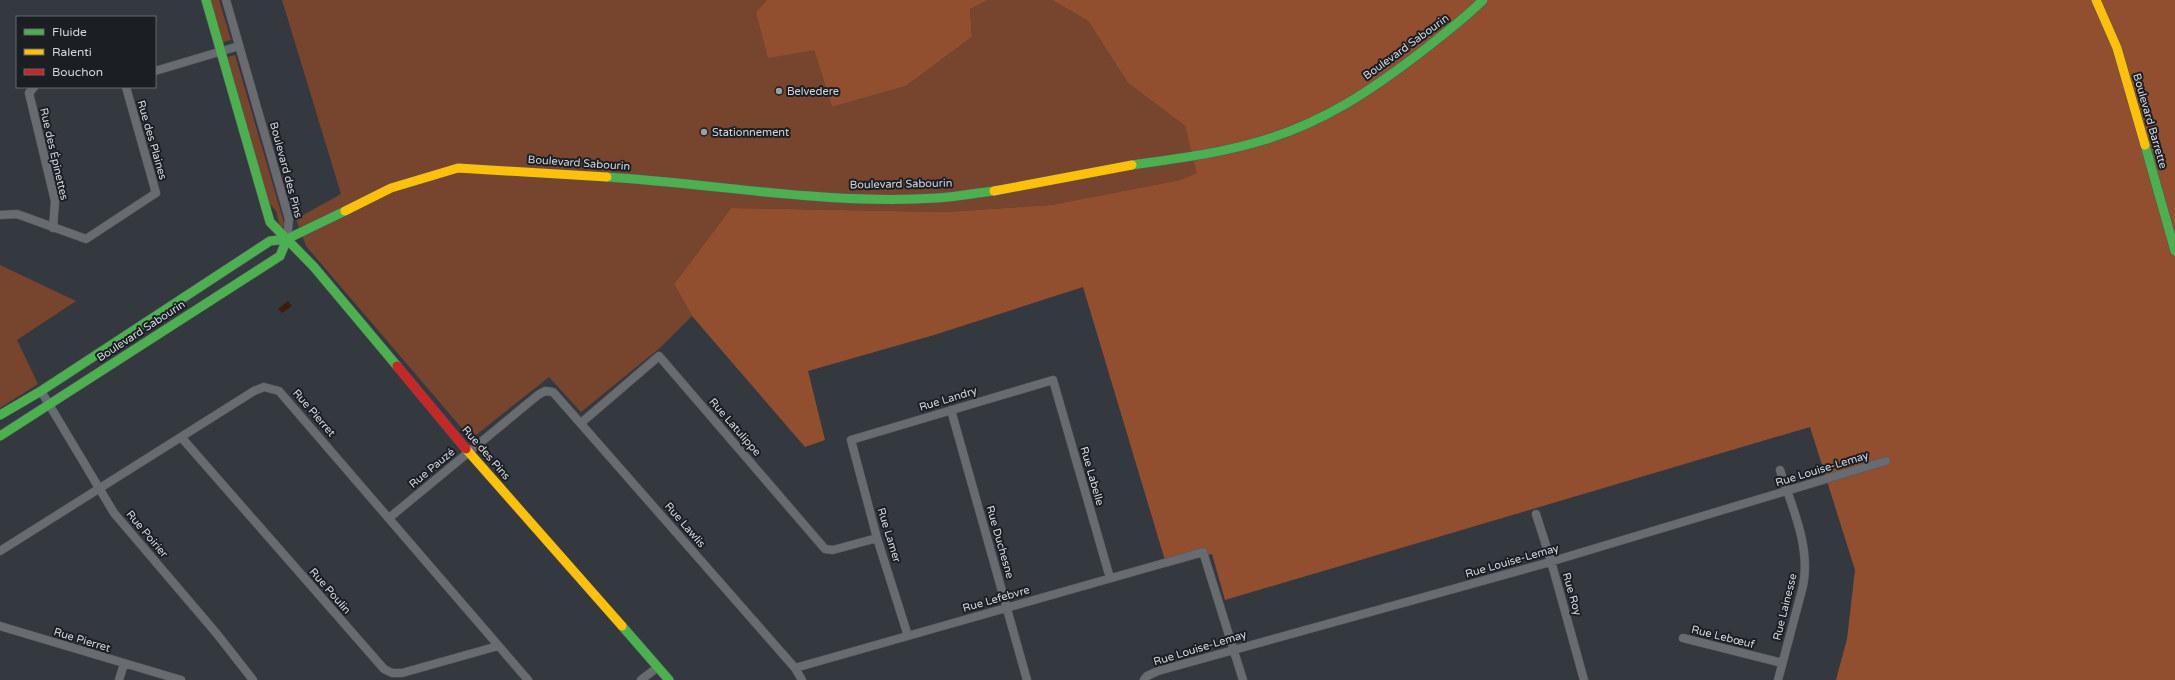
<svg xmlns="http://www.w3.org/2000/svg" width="2175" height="680" font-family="'Varela Round',sans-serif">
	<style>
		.green { fill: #77442d }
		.forest { fill: #914f2f }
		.water { fill: #3f1b09 }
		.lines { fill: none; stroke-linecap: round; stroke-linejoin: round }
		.street-casing { stroke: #54575d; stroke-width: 9 }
		.fast-casing { stroke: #54575d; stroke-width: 10 }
		.slow-casing { stroke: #54575d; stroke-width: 10 }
		.jam-casing { stroke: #54575d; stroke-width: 10 }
		.street { stroke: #686b70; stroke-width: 8 }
		.fast { stroke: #4caf50; stroke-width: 9 }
		.slow { stroke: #ffc107; stroke-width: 9 }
		.jam { stroke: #c62828; stroke-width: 9 }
		.poi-dot { fill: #9a9fa6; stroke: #1b1f24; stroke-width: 1.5 }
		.labels { text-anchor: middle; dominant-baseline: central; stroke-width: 4; stroke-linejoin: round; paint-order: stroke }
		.street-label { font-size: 11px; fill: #d1d6dd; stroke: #1b1f24 }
		.poi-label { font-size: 11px; fill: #d1d6dd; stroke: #1b1f24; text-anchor: start }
	</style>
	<rect width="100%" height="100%" fill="#34393f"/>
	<path class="green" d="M210,0h9l12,40 -8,2z
		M282,0h485l-11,12 58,38 18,57 74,-21 66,-49 -2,-28 18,-9h64l36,21 40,62 57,43 13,47 -18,7 -129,25 -107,7 -213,-4 -57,76 18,32 -31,31 -80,65 -32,-35 -78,62 -165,-193 -10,-27 45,-25z
		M235,55l50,171 -5,1 -4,-16 -7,-8 -42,-146z
		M0,265l76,36 -59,39 21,44 -38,24z"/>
	<path class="forest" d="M767,0h221l-18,9 2,28 -66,49 -74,21 -18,-57 -46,8 -12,-46z
		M1052,0h1123v680h-339l11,-41 8,-69 -45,-143 -585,173 -13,-46 -45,13 -84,-280 -149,48 -126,36 17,69 -20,7 -113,-131 -18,-32 57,-76 213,4 107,-7 129,-25 17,-7 -12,-47 -57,-43 -40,-62z"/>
	<path class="water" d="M288,301l4,5 -10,7 -4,-4z"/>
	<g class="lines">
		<g class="street-casing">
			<path id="street" d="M226,0l63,219 -2,20
				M155,71l84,-25
				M34,87l-5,6 26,108 -2,27
				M0,215l17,-1 69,25 70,-46 -30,-106
				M41,391l73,122 103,121 36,46
				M951,410l76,270
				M581,423l78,-67 166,193 8,1 44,-12
				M181,437l203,232 8,4h10l96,-27
				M1536,514l15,47 33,119
				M389,518l149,-123 7,-4 8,1 242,276 7,12
				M0,551l254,-160 10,-4 15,4 249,289
				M0,626l181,54
				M908,636l-31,-98 -26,-98 202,-60 57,198
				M1683,638l99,25
				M795,668l408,-116 40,128
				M119,680l5,-16
				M641,680l17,-13
				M1144,680l3,-4 11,-5 385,-107 343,-103
				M1778,680l25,-94c8,-39 -11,-79 -23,-116"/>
		</g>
		<g class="fast-casing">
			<path id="fast" d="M206,0l64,222 44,45 83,99
				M2145,145l30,106
				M1132,165c42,-6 84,-11 125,-23 65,-18 115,-52 168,-93 20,-16 40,-31 58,-49
				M607,177c110,7 220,28 330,21 19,-1 38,-5 57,-7
				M0,415l41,-24 229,-150 17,-2 58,-28
				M0,436l280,-180 7,-17
				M622,626l47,54"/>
		</g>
		<g class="slow-casing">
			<path id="slow" d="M2096,0l21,48 28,97
				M994,191l138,-26
				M345,211l46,-23 67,-20 149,9
				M466,449l156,177"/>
		</g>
		<g class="jam-casing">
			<path id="jam" d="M397,366l69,83"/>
		</g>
		<use href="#street" class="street"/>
		<use href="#fast" class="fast"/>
		<use href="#slow" class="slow"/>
		<use href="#jam" class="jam"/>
	</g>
	<g class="poi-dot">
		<circle cx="779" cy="91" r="4"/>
		<circle cx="704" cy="132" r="4"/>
	</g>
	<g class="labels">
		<g class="street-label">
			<text transform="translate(1406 47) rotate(-36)">Boulevard Sabourin</text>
			<text transform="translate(2150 121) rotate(74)">Boulevard Barrette</text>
			<text transform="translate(152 140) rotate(74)">Rue des Plaines</text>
			<text transform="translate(54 154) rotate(77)">Rue des Épinettes</text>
			<text transform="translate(579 163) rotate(4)">Boulevard Sabourin</text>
			<text transform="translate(286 170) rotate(75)">Boulevard des Pins</text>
			<text transform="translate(901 184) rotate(-1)">Boulevard Sabourin</text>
			<text transform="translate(141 331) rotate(-33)">Boulevard Sabourin</text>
			<text transform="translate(948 399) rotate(-17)">Rue Landry</text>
			<text transform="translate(314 413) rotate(49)">Rue Pierret</text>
			<text transform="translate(735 427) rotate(49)">Rue Latulippe</text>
			<text transform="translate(486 453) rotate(49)">Rue des Pins</text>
			<text transform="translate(432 468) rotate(-40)">Rue Pauzé</text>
			<text transform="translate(1822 469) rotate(-17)">Rue Louise-Lemay</text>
			<text transform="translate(1092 476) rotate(74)">Rue Labelle</text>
			<text transform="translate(685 525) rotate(49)">Rue Lawlis</text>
			<text transform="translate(147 534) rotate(50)">Rue Poirier</text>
			<text transform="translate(889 535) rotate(73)">Rue Lamer</text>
			<text transform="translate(1000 542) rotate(74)">Rue Duchesne</text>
			<text transform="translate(1512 561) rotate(-16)">Rue Louise-Lemay</text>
			<text transform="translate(330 591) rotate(49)">Rue Poulin</text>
			<text transform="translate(1572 594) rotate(74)">Rue Roy</text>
			<text transform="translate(996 599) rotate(-16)">Rue Lefebvre</text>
			<text transform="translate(1785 607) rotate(-76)">Rue Lainesse</text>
			<text transform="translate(1723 637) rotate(14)">Rue Lebœuf</text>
			<text transform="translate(82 640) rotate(17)">Rue Pierret</text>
			<text transform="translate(1200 648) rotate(-17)">Rue Louise-Lemay</text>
		</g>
		<g class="poi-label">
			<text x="787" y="91">Belvedere</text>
			<text x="712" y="132">Stationnement</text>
		</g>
	</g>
	<rect x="16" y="16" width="140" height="72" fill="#1b1f24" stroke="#64686e"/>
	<rect x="24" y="29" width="20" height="6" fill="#4caf50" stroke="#64686e"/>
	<text x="52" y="36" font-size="12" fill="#d1d6dd">Fluide</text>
	<rect x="24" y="49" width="20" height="6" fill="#ffc107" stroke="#64686e"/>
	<text x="52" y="56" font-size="12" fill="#d1d6dd">Ralenti</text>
	<rect x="24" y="69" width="20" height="6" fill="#c62828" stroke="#64686e"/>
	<text x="52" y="76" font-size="12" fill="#d1d6dd">Bouchon</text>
</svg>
